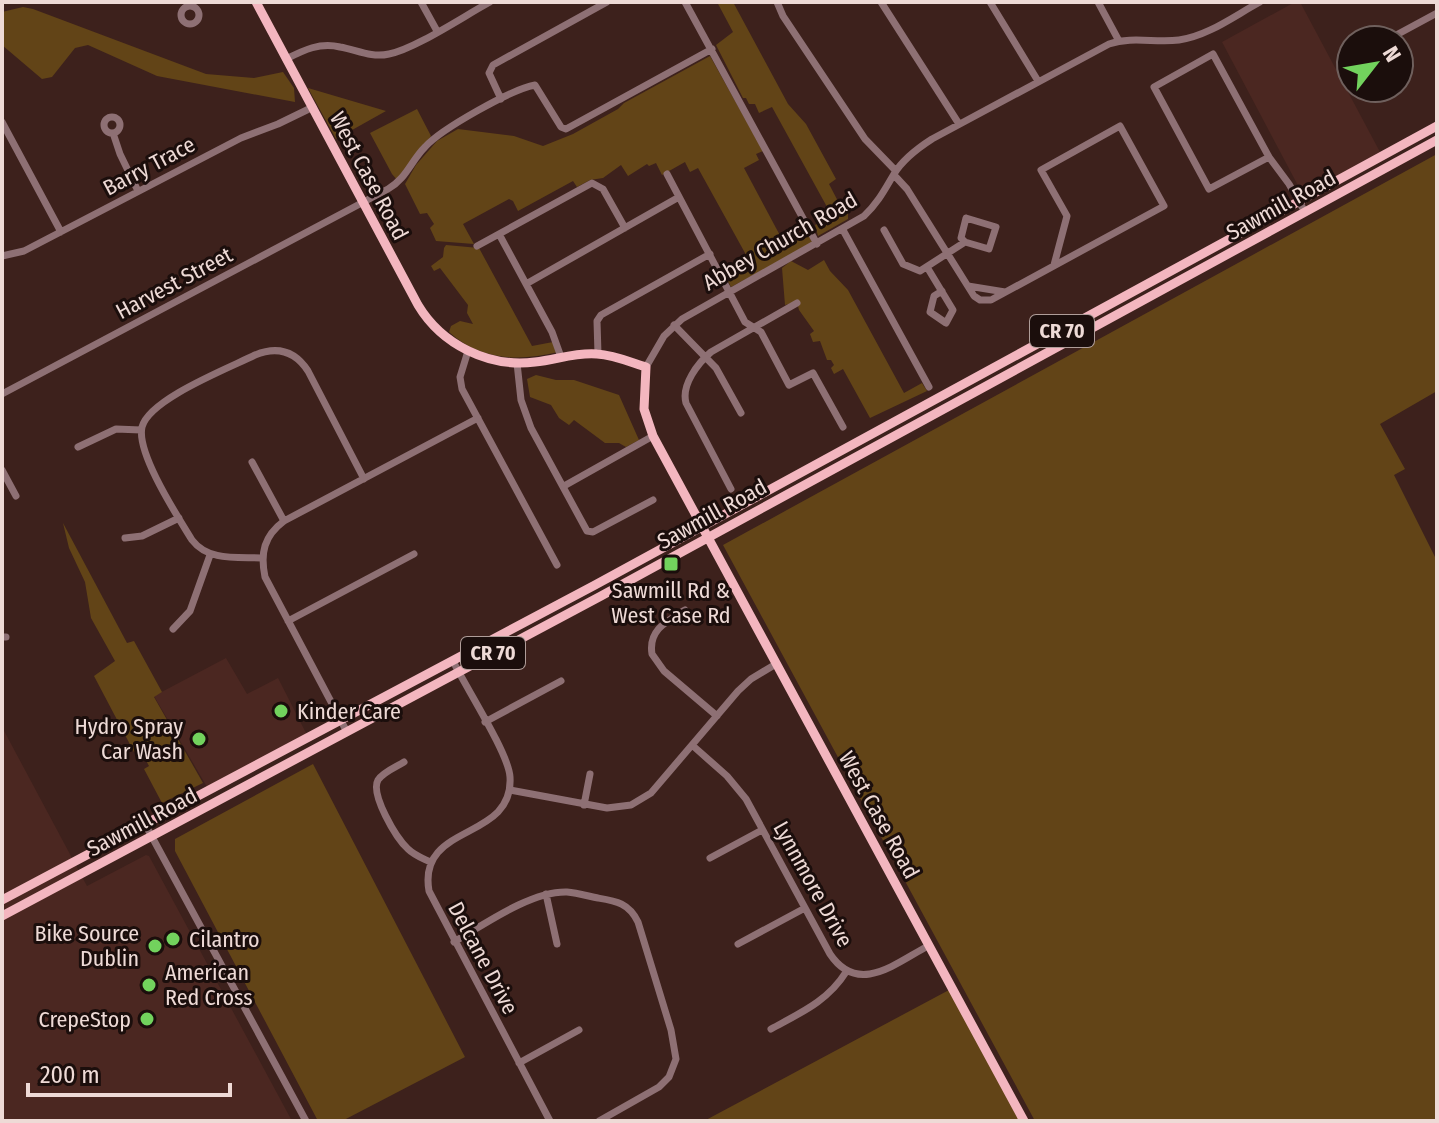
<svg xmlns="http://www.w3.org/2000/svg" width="1439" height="1123" font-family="'Fira Sans Condensed',sans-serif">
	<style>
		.built { fill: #4b2721 }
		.green { fill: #624417 }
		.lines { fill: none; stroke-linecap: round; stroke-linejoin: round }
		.minor { stroke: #8e7074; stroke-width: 7 }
		.major { stroke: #f3b6bf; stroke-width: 9 }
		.poi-dot { fill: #72d25d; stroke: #1b0e0c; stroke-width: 3 }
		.labels { text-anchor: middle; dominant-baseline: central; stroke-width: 6; stroke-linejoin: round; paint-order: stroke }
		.shield { fill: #1b0e0c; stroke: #af9d99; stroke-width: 2 }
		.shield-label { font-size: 20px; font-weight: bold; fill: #eedad6 }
		.street-label { font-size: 22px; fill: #eedad6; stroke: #1b0e0c }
		.poi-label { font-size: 22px; fill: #eedad6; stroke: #1b0e0c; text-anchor: start }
	</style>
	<rect width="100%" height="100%" fill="#3d211c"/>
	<path class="built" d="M1295,2h5l80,150 -77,43 -81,-153z
		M226,658l21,36 31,-16 29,57 -100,52 -53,-91z
		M2,727l85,159 59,-31 3,1 143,265h-290z"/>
	<path class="green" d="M717,2h16l55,102 18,20 30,55 -7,5 12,23 7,6v6l-30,17 -3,-11 17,-9 -60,-109 -13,6 -4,-9h-6l-3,-6h-3l-27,-53 17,-13z
		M23,7l10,2 173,65 48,4 29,-6 11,16 1,14 -138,-26 -69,-31 -13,3 -23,29 -10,2 -40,-34v-33z
		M710,56l53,95 -7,3 3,6 -15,8 40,75 23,-12 6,12 -82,44 -5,-10 24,-15 -52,-94 -8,4 -5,-10 -23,13 -6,-12 -7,3 -2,-2 -19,12 -7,-11 -18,13 -13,2 -13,7 -4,-6 -55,30 -5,-10 -4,-2 -46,25 11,20 -38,-3 -6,-13 4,-4 -7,-11 -7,1 -15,-30 11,-19 21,-24 21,-12 56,7 29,10 30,-12 45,-25 6,-6z
		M308,88l78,23 -50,28z
		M417,109l14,27 -33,45 -6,-7 -22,-41z
		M1437,154v237l-57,33 25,45 -11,6 43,86v560h-402l-312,-576z
		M446,245l33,3 53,98 21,-4 5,10c-40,10 -78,8 -109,-20l2,-6 9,-5 13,3 -6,-11 1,-8 -28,-37 -6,3 -3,-5 12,-9 1,-9z
		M824,260l6,11 18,19 56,103 18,-10 5,8 -57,27 -27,-49 -9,5 -3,-6 3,-3 -3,-5h-4l-7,-19 -7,1 -3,-8 4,-3 -15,-21 -2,-8 -12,3 -3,-37 9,-7 17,9z
		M536,375l20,5h18l45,15 20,45 -13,7 -7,-4h-14l-31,-23 -5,5 -10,-7 -8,-13 -21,-8 -3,-18z
		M63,523l64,120 7,-2 28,51 -8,5 49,86 -41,20 -18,-34 5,-3 -9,-17 -6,3 -40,-76 21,-15 -24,-43 -6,-36 -16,-34z
		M313,764l152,293 -123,64h-24l-143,-270v-12z
		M949,990l72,131h-317z"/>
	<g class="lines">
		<path class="minor" d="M421,2l16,29
			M685,2l132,242
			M777,2l6,14 82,123 31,32
			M881,2l78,122
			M990,2l48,79
			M1098,2l21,39
			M181 15a9 9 0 1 1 18 0a9 9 0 1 1-18 0Z
			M1387,40l50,-27
			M286,59c18,-9 34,-17 54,-12 17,3 31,11 49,7 26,-5 75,-38 101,-52
			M501,99l-12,-26 4,-8 114,-63
			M104 125a8 8 0 1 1 16 0a8 8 0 1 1-16 0Z
			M2,122l59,110
			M113,133l7,21 18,37
			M1269,157l-60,32 -55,-102 59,-33 56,103 20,27 16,28
			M667,174l78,148 16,10 28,53 24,-12 30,54
			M894,175l13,14 67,107 6,4h11l173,-94 -44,-80 -79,44 26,46 -13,49
			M966,218l30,9 -7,22 -24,-7 -4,-4z
			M843,230l86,157
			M884,230l19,34 17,7 45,-29
			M499,234l53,98 9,25
			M477,246l115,-63 11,6 22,39
			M2,256l22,-5 217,-113 37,-14 35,-17
			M927,267l26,43 -7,13 -16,-11 4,-16 8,-5
			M526,284l153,-87
			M968,286l37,6
			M674,325l42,43 25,45
			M468,351l-8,26 2,12 95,176
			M598,354l-1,-33 4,-6 109,-61
			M517,363l4,37 10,28 56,103 6,1 60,-32
			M646,367l18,-31 18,-17 182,-103c14,-13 21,-27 30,-42 9,-15 24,-26 38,-35l177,-95c23,-8 46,-1 70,-4 29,-4 55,-24 81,-38
			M2,394l386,-205c18,-10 23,-28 37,-42 16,-18 87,-58 110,-62l26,42 5,2 146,-80
			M78,447l38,-18 25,1
			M252,462l32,59
			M2,470l14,26
			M564,486l89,-50
			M731,489l-45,-86c-5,-18 12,-40 25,-51l86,-49
			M125,538l17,-2 37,-18
			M261,558c-25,-1 -53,3 -69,-18 -14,-23 -56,-87 -50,-113 7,-28 87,-59 113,-72 22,-9 40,-4 53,16l56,108
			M685,610c-18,11 -37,20 -33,44l12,17 53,45
			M288,621l126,-67
			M173,629l17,-18 20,-56
			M2,637h4
			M453,661c12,25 56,93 57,116 4,65 -93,45 -81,114l121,230
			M485,722l76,-41
			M347,732l-82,-155c-5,-24 -1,-41 19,-56l194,-103
			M692,745l35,31 19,23 84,155c28,42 66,9 98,-8
			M404,762c-8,5 -21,10 -26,18 -8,14 18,58 30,69 6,6 14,9 22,13
			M510,790l97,18 24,-3 20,-12 87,-102 13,-12 25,-15
			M584,805l6,-31
			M145,824l161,297
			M710,858l52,-28
			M546,894l11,50
			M454,942c31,-18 77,-51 113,-50 10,1 21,4 31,6 18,3 31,5 40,24l33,108 5,29 -7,18 -10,10 -60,34
			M738,944l67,-36
			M771,1029c29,-16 57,-28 75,-57
			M519,1063l60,-33"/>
		<path class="major" d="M256,2l162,303c24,40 71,63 117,57 21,-2 41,-10 62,-8 17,1 33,8 49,13l-2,42 9,27 371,685
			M2,900l593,-315 842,-459
			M2,916l599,-320 836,-456"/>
	</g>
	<g class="poi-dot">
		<rect x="663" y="556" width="16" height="16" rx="4"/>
		<circle cx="281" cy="711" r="8"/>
		<circle cx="199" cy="739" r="8"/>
		<circle cx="173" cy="939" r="8"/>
		<circle cx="155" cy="946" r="8"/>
		<circle cx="149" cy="985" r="8"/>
		<circle cx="147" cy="1019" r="8"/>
	</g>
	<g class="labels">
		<g class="shield">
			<rect x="1030" y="315" width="64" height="32" rx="6"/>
			<rect x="461" y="637" width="64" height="32" rx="6"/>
		</g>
		<g class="shield-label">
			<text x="1062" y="331">CR 70</text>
			<text x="493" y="653">CR 70</text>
		</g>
		<g class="street-label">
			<text transform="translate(149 166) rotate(-28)">Barry Trace</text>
			<text transform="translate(369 176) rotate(62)">West Case Road</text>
			<text transform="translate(1281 205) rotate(-29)">Sawmill Road</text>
			<text transform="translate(780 241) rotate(-30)">Abbey Church Road</text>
			<text transform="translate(174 283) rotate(-28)">Harvest Street</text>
			<text transform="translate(712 514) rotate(-29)">Sawmill Road</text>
			<text transform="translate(879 815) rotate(61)">West Case Road</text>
			<text transform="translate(142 822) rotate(-28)">Sawmill Road</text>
			<text transform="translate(813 884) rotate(61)">Lynnmore Drive</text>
			<text transform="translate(483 958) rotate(62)">Delcane Drive</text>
		</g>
		<g class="poi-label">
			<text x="671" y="590" text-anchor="middle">Sawmill Rd &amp;<tspan x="671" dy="25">West Case Rd</tspan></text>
			<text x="297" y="711">Kinder Care</text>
			<text x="183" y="726" text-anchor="end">Hydro Spray<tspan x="183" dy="25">Car Wash</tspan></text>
			<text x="139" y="933" text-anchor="end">Bike Source<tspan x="139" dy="25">Dublin</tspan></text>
			<text x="189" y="939">Cilantro</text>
			<text x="165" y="972">American<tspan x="165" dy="25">Red Cross</tspan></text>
			<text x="131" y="1019" text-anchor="end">CrepeStop</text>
		</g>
	</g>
	<rect width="1439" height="1123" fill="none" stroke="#eedad6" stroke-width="8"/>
	<g transform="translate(1375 64) rotate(59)"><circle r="38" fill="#1b0e0c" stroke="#6f605d" stroke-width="2"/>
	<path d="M0-6L14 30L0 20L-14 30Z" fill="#72d25d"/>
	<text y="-12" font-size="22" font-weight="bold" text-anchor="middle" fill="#eedad6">N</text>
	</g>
	<path d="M28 1083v12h202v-12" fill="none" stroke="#eedad6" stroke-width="4"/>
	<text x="40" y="1083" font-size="24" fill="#eedad6" stroke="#1b0e0c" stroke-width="6" paint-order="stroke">200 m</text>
</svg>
